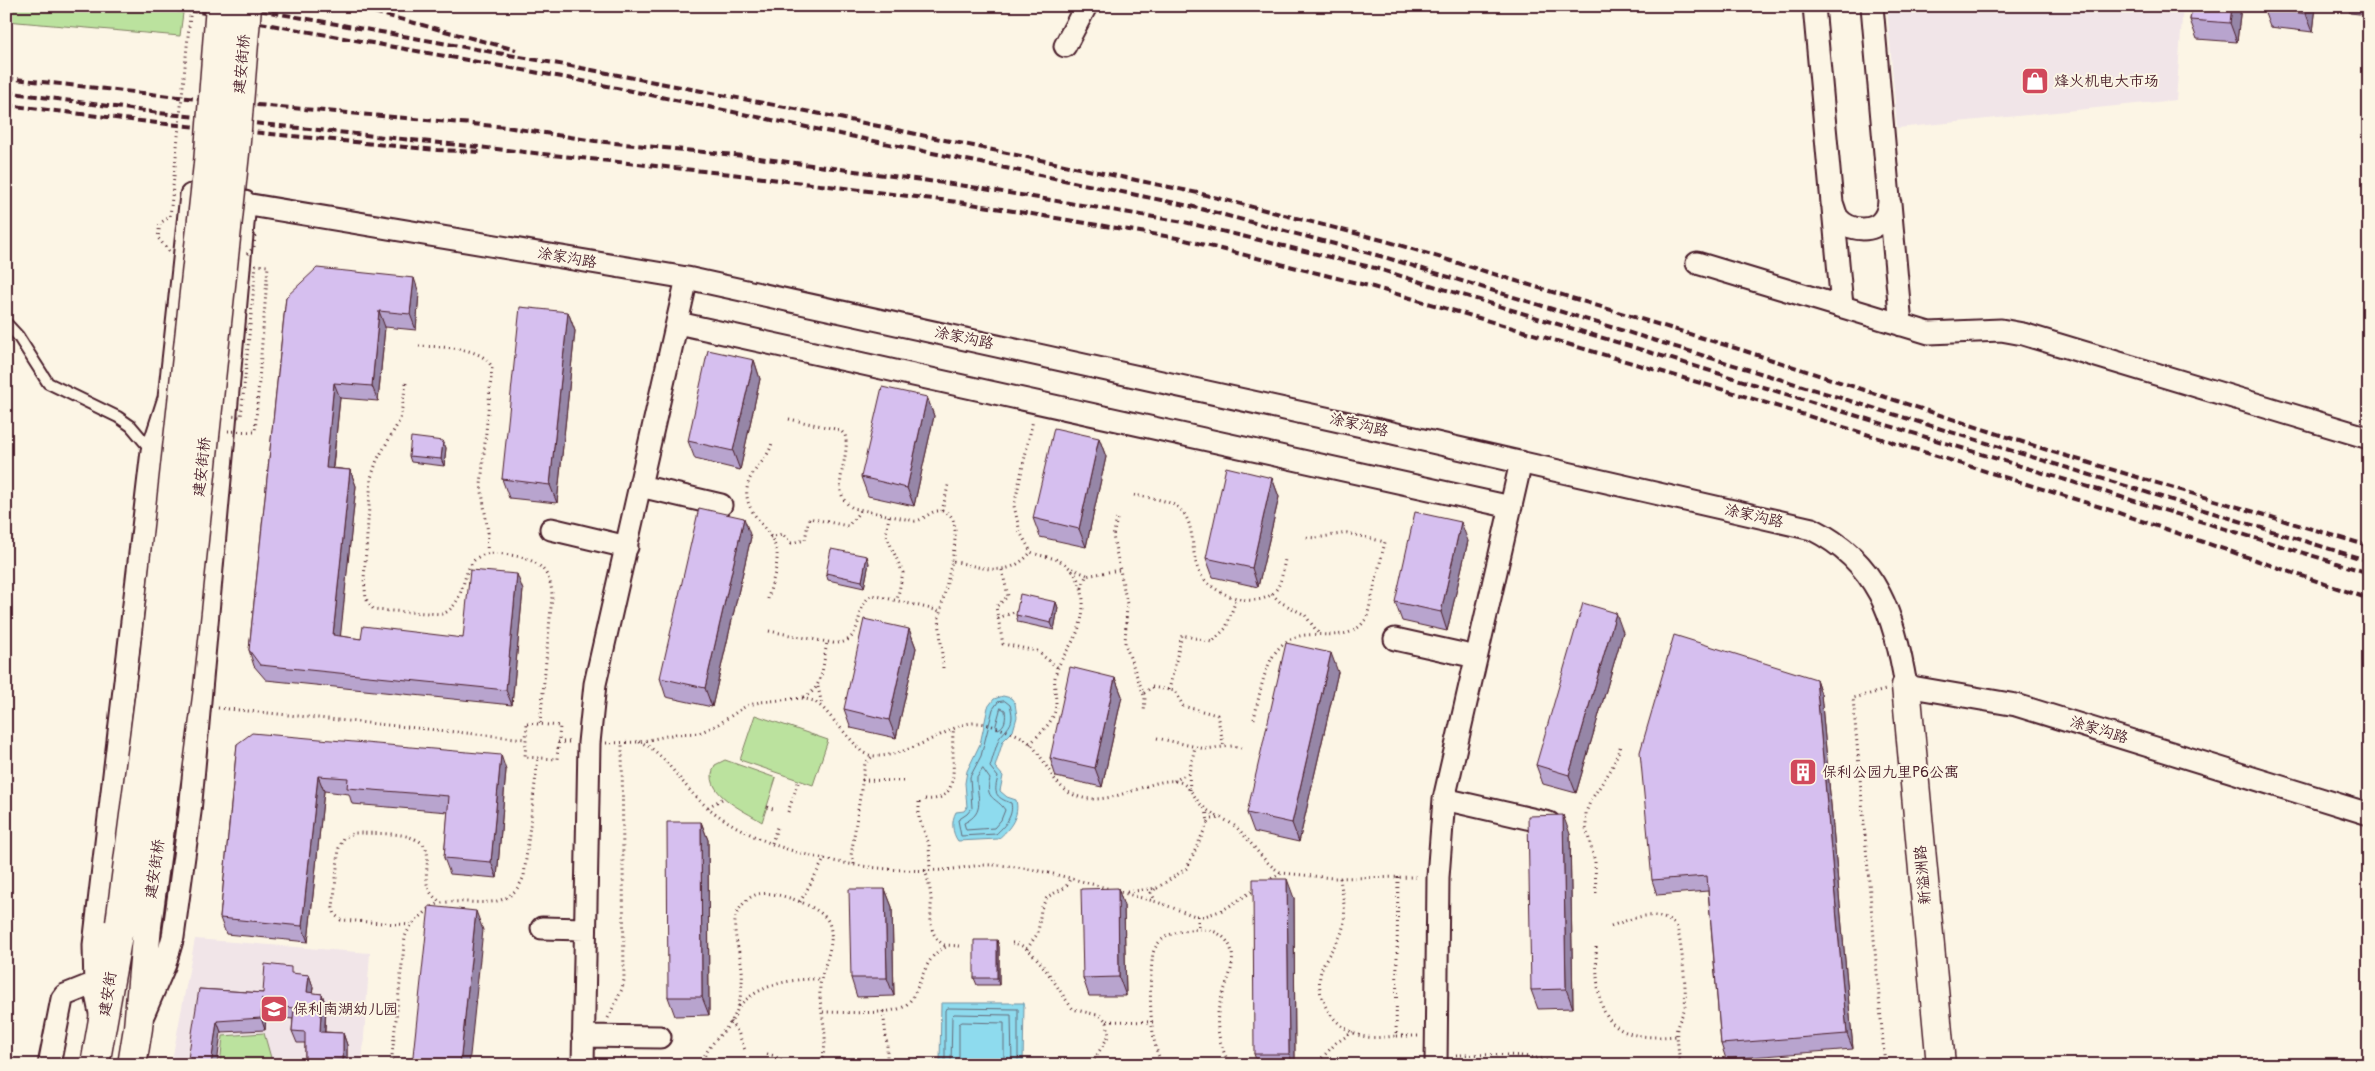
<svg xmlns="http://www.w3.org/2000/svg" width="2375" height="1071" font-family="Pangolin,'LXGW WenKai TC',sans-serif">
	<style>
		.built { fill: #f1e5e8 }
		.green { fill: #bbe29e; stroke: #828064 }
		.water { fill: #8edbee; stroke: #7390a0 }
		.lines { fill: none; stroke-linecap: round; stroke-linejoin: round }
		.shore { stroke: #656a79; stroke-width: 1 }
		.lane-casing { stroke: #4a1f2b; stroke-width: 14 }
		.street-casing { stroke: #4a1f2b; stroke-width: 25 }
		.secondary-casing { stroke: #4a1f2b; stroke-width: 31 }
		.path { stroke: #4a1f2b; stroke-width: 3; stroke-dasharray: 1 4; stroke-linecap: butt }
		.lane { stroke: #fcf5e5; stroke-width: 10 }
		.street { stroke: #fcf5e5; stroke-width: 21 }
		.secondary { stroke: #fcf5e5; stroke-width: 28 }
		.rail { stroke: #4a1f2b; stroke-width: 4; stroke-dasharray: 8 4; stroke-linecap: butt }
		.secondary-bridge-casing { stroke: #4a1f2b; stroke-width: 31; stroke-linecap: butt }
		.path-bridge { stroke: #4a1f2b; stroke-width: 3; stroke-dasharray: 1 4; stroke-linecap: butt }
		.secondary-bridge { stroke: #fcf5e5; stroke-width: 28 }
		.wall { fill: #b8a4ce; stroke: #4a1f2b }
		.shaded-wall { fill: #9686a7; stroke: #4a1f2b }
		.building { fill: #d6bfef; stroke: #4a1f2b }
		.labels { text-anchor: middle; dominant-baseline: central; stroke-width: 4; stroke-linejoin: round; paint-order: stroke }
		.street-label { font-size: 15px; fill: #4a1f2b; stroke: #fcf5e5 }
		.poi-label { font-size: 15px; fill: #4a1f2b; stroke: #fcf5e5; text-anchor: start }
	</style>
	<rect width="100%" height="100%" fill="#fcf5e5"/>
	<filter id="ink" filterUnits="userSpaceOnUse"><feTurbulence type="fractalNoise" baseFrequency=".02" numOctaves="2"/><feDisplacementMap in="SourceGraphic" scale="10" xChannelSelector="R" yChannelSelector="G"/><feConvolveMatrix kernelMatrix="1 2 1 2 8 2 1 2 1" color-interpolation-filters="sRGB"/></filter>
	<g filter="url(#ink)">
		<path class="built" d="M1887,6h296l-7,94 -279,28z
			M195,939l175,14 -8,112h-191z"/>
		<path class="green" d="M6,6h142l35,7 -3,23 -174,-15z
			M755,715l73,25 -15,45 -73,-25z
			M725,760l51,18 -14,44c-18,-12 -62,-29 -47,-57z
			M264,1033l9,32h-53l3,-29z"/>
		<path class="water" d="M1003,696l8,2 4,5 2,14 -4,14 -10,10 -8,26 8,9 -3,15 7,6 9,3c4,16 -6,29 -18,39l-40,2c-6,-8 -7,-20 -2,-29l8,-1 3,-4 -2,-24 2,-12 13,-27 8,-37 6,-8z
			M941,1003h83l-1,62h-83z"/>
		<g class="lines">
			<path class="shore" d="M1005,701l5,4c5,18 0,20 -10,32 -2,2 -9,27 -10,30l8,10c-4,15 -4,20 13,26 3,12 -6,23 -15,31l-35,2 -3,-16 9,-6 5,-6 -2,-31 11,-21 12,-47 5,-7z
				M1001,708l4,2c1,7 1,16 -7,19l-2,-3z
				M983,769l7,10c-6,21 7,18 15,31l-4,10 -7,8 -28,2 -2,-7c23,-11 12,-26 13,-45z
				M945,1065v-55l3,-2 70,1v56
				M951,1065l1,-49 2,-2 57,1 1,50
				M959,1065v-41l3,-2 42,1v42"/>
			<g class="lane-casing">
				<path id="lane" d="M6,323l12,13 30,47 70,34 13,9 21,25"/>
			</g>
			<g class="street-casing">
				<path id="street" d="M1814,6l18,197c2,4 3,11 6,15 11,13 36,16 46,0 4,-6 5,-12 5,-19l-17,-193
					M1065,46l21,-40
					M1890,203l11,122
					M1833,208l9,98
					M1697,263l232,70 72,-3 22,4 346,104
					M678,323l833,184
					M640,486l81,19
					M551,529l76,18
					M1395,639l81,18
					M1444,799l105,24
					M542,928l43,1
					M100,1013l-5,-24 -1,-44 58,-494 17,-53 22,-203 496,83 675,148 450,103c66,33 83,88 94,157l110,19 353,109
					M144,1013l21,-49 8,-27 17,-125 55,-610
					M583,1036l77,1
					M49,1065l13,-66 3,-4 30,-12
					M583,1065l6,-322 6,-59 92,-406
					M1436,1065l2,-188 6,-78 77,-337"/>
			</g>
			<g class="secondary-casing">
				<path id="secondary" d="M1906,686l35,379
					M95,1065l25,-142
					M132,1065l6,-37 9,-102"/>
			</g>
			<path class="path" d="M419,346c20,1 65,0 73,22l-11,117 7,48 -1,19
				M406,383l-6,37 -23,40 -6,18 -7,101 2,20 8,11 69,4c32,-15 9,-68 61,-60 12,2 23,3 33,10 11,8 15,20 15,33l-12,127
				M789,419l51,11 5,5c7,23 -19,57 8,73l62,13c9,-1 14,-9 22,-10 26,-3 17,37 15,50
				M1134,495c14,3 36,4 47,15 16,16 8,46 20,65 12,20 57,36 74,16 7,-8 8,-22 10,-32
				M942,511l7,-29
				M889,516l-3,19 17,38 -6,27
				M1117,519l-4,17 14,68 -2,40 20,54 -1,15
				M770,537l12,-3 9,9 14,-3 4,-22 39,8 13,-16
				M1072,569l15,6
				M1002,570l6,26 -12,11 7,37 34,7 21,17
				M1082,588l4,-12 33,-6
				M1272,594l8,8 25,13 14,19
				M768,599c3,-14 10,-31 9,-45 -3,-26 -33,-38 -30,-65 2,-19 21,-28 25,-46
				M998,618l22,-8
				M769,631l64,12c34,2 19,-39 40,-48l67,16
				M943,668l-4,-50 13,-57c30,6 56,19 79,-9
				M818,687l4,18
				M1169,690l13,-55 30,7 14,-14 11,-31
				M1144,693l8,-6 23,4 8,15 34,9 7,32
				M803,697c21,-7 20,-35 24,-55
				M218,708l308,31
				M1254,719c5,-21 8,-44 19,-63 26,-43 72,-1 94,-39l18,-75 -38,-9 -31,5 -11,-1
				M527,723l33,3 -3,33 -32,-2z
				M1157,738l48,11 27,-3 9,2
				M558,742h12
				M639,742c21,5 44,44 61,59 21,19 49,34 75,44 51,18 114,28 168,25 17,-1 35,-6 52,-5 39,2 78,14 115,24
				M606,743l33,-1 37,-8 23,-1 18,-8 29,-19 14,-4 42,-4 12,3 9,7 38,43c23,18 77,-17 101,-26 13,-4 23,-2 36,3 10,3 20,6 28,12 19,15 24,44 46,54 37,19 85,-23 110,-11 9,5 13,16 20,23 10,9 25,13 35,22 15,14 27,36 45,45
				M1030,744c11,-12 26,-23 26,-41 0,-10 -3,-20 0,-30 4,-14 14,-25 20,-38 11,-23 11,-57 -13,-72 -10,-7 -22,-6 -32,-11l-11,-20 -6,-26 19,-86
				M1189,774l1,16
				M862,780l41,1
				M1174,781l15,-8 6,-26
				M925,799c42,4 23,-46 29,-71
				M919,802v16l10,26 1,26
				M708,807l16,-9
				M767,807l6,2
				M788,812l11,-32
				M1208,822l4,-3 8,-1
				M772,843l6,-19
				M854,864l-3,-8 13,-86 1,-7 8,-7
				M925,870c3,9 5,18 6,28 1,18 -5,35 13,47l16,1
				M1398,877l-2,159h22
				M1340,878c2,16 7,33 3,49 -3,16 -16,26 -21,41 -10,28 11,60 40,68 10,3 23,1 34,0
				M1267,881l15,-8 51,5 86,-1
				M1155,889l-4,4 4,7
				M1116,891l41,11 38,14h10l18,-6 33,-21
				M1127,892l30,-4 30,-20 21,-46 -2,-13
				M1596,893l-1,-31 -9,-34v-16l5,-12 21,-32 9,-23
				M800,902l25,-44
				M1198,916v14
				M411,925l-70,-5 -6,-5 -2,-7 6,-60 4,-10 11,-5h6c17,1 40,-1 55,6 29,12 -6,44 26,63
				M1611,926c23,-8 43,-18 65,-1 5,11 11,68 9,81 -2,12 -10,17 -8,30
				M1012,943c23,0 47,50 61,66l28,7 6,6 2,13 -18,30
				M1596,947c1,65 5,96 81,89l3,29
				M1027,949l11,-16 3,-24 6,-12 19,-10 4,-8
				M739,1006c21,-22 54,-28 83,-27
				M883,1011l4,34v20
				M823,1012c19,0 61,3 78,-4 21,-8 18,-54 48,-62
				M608,1018l14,-29 2,-9 -2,-238
				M1107,1021l46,1
				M730,1022l8,10 7,18
				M767,1054l8,2 11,9
				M1456,1055c34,0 72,-3 105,10
				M391,1065l14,-128c3,-8 7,-13 14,-19 6,-5 13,-13 22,-15 31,-6 67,13 83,-27l14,-118
				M701,1065c8,-25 24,-30 34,-50 5,-10 6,-23 7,-33 3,-26 -16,-54 -2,-74 4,-6 10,-12 18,-14 17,-4 64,12 71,29 8,21 -7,43 -9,63 -2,28 13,52 -1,79
				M1163,1065c-15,-23 -14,-84 -10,-112 4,-12 13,-18 25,-21 14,-3 33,-6 45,5 23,21 -3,52 -5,76 -2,19 3,35 12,52
				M1315,1065l21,-22 17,-11
				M1885,1065l-32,-367 33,-8"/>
			<use href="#lane" class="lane"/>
			<use href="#street" class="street"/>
			<use href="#secondary" class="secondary"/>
			<path class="rail" d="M165,6l408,73 617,127 194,51 985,304
				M236,6l340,61 240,46 382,80 188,48 359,110 308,101 316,94
				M351,6l165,44
				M6,78l218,24 282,25 89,14 149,15 222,30 218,36 191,46 994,305
				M6,92l153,21 572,61 234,29 212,35 196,49 358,105 379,118 259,89
				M6,105l151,18 280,27 44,2"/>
			<g class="secondary-bridge-casing">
				<path id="secondary-bridge" d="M120,923l33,-254 55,-505 12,-158
					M147,926l31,-235 57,-538 12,-147"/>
			</g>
			<path class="path-bridge" d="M169,251l-11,-13 2,-15 10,-6 21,-211
				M247,254l7,-7 1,-13 -5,-5
				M228,431l27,1 13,-166 -12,-1 -15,152 -11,-1"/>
			<use href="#secondary-bridge" class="secondary-bridge"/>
		</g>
		<path class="wall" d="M2192,6h49l-4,36 -40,-3 -7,-19z
			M2263,6h53l-3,26 -43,-5 -7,-19z
			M2347,6h22v9l-19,-2z
			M419,293l-3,37 -31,-3 -7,74 -38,-3 -7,70 17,2 6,16 -16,150 21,3 102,-1 60,-48 -11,115 -246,-25 -12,-14 -5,-16 37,-353z
			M568,312l7,19 -18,172 -48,-5 -7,-19z
			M754,360l6,19 -20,91 -45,-11 -7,-18z
			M927,397l7,19 -20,90 -46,-10 -7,-19z
			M1099,438l7,19 -20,90 -46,-10 -7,-19z
			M443,441l3,7 -2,18 -33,-4 -2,-6z
			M1272,478l7,19 -21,90 -45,-10 -7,-19z
			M751,537l-39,170 -46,-10 -6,-19z
			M1468,541l-21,90 -45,-10 -7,-19z
			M869,563l-5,25 -36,-8 -2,-7z
			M1056,602l2,6 -4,22 -36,-8 -2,-7z
			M909,629l7,19 -20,90 -45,-10 -7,-19z
			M1623,632l-47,161 -33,-9 -7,-19z
			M1338,672l-39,170 -45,-10 -7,-19z
			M1115,678l7,18 -20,91 -46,-10 -6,-19z
			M1816,679l5,15 32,355 -127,10 -5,-15 -13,-153 -51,4 -5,-15z
			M237,744l269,26 -9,108 -47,-4 -6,-16 4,-46 -96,-8 -3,-10 -25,-3 -16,151 -82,-8 -6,-16z
			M701,822l7,18 1,175 -34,1 -7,-19z
			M1570,834l3,174 -35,1 -7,-19z
			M885,889l7,18 2,89 -37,1 -6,-19z
			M1294,898l1,167h-37l-4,-11z
			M1124,906l2,90h-37l-6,-18z
			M997,940l2,7v38h-22l-3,-7z
			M294,974l15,1 4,12 -1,6 10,1 4,12 -1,26 18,1 4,12v20h-74l32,-5v-17h-8l-5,-12 1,-12 -27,-3 -1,14 -44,2 -22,-43 64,4z"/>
		<path class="shaded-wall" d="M2232,6h9l-4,36 -7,-19z
			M2307,6h9l-3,26 -7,-18z
			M414,278l5,15 -3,37 -6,-16z
			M379,311l6,16 -7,74 -6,-15z
			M568,312l7,19 -18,172 -7,-18z
			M754,360l6,19 -20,91 -7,-19z
			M334,383l6,15 -9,85 -5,-15z
			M927,397l7,19 -20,90 -7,-18z
			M1099,438l7,19 -20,90 -7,-18z
			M443,441l3,7 -2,18 -3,-7z
			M350,470l6,16 -17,164 -6,-15z
			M1272,478l7,19 -21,90 -6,-19z
			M744,518l7,19 -39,170 -7,-19z
			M1461,522l7,19 -21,90 -6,-19z
			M867,556l2,7 -5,25 -2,-7z
			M517,574l6,16 -11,115 -6,-15z
			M1056,602l2,6 -4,22 -3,-7z
			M1616,613l7,19 -47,161 -7,-18z
			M909,629l7,19 -20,90 -7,-18z
			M1331,653l7,19 -39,170 -7,-19z
			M1115,678l7,18 -20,91 -7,-19z
			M1816,679l5,15 32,355 -6,-15z
			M501,755l5,15 -9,108 -6,-16z
			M318,776l6,15 -16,151 -6,-16z
			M1563,815l7,19 3,174 -7,-19z
			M701,822l7,18 1,175 -7,-18z
			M1287,879l7,19 1,167h-2l-4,-11z
			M1118,888l6,18 2,90 -7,-19z
			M885,889l7,18 2,89 -7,-18z
			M476,911l7,19 -14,135h-9z
			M997,940l2,7v38l-2,-7z
			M309,975l4,12 -2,17 -4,-12z
			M322,994l4,12 -2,38 -4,-12z
			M262,1005l4,11 -1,14 -4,-12z
			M217,1021l4,11 -4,33h-6z
			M343,1033l4,12v20h-3l-1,-5z"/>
		<path class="building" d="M2192,6h40l-2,17 -40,-3z
			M2263,6h44l-1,8 -43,-6z
			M317,268l97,10 -4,36 -31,-3 -7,75 -38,-3 -8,85 24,2 -17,165 28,4 2,-13 100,12 7,-68 47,4 -11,116 -246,-25 -11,-15 37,-353z
			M520,307l48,5 -18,173 -48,-6z
			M708,350l46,10 -21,91 -45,-10z
			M882,387l45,10 -20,91 -46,-11z
			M1054,428l45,10 -20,91 -46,-11z
			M411,437l32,4 -2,18 -32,-3z
			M1226,467l46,11 -20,90 -46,-10z
			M699,508l45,10 -39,170 -45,-10z
			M1415,512l46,10 -20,90 -46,-10z
			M831,549l36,7 -5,25 -36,-8z
			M1020,594l36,8 -5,21 -35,-8z
			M1583,603l33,10 -47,162 -33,-10z
			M864,619l45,10 -20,91 -45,-11z
			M1674,635l142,44 31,355 -126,10 -14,-168 -55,4 -12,-128z
			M1286,643l45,10 -39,170 -45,-10z
			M1070,667l45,11 -20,90 -45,-10z
			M252,733l249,22 -10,107 -47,-4 5,-62 -102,-8 1,-10 -30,-2 -16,150 -82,-8 17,-174z
			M1563,815l3,174 -35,1 -3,-174z
			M667,822h34l1,175h-34z
			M1253,879h34l2,175h-35z
			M1118,888l1,89 -36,1 -2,-89z
			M849,889h36l2,89h-36z
			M429,906l47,5 -16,154h-48z
			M974,940h23v38h-23z
			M265,964l26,3v6l18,2 -2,17 15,2 -2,38 23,1v27l-27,1v4h-43v-4l32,-1v-28l-13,-1 2,-23 -32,-3v-7l-1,20 -44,3 -6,44h-24l12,-76 64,4z"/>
	</g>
	<defs>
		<g id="shop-square" transform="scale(1.4375)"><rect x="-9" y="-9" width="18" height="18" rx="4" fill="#d1495b" stroke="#fcf5e5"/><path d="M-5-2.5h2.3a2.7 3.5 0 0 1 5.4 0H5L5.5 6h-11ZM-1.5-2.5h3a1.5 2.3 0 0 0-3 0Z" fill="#fff"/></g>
		<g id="building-square" transform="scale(1.4375)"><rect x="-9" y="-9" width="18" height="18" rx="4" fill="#d1495b" stroke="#fcf5e5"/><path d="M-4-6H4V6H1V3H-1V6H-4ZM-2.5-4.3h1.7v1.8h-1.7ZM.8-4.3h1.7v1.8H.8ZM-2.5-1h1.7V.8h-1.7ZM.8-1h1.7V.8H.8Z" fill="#fff"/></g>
		<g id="school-square" transform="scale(1.4375)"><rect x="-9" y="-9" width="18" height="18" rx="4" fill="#d1495b" stroke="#fcf5e5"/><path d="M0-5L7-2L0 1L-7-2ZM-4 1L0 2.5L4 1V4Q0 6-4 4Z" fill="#fff"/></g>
	</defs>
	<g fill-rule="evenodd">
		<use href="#shop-square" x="2035" y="81"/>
		<use href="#building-square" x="1803" y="772"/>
		<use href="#school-square" x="274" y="1009"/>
	</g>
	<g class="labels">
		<g class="street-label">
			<text transform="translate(242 64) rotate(-85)">建安街桥</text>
			<text transform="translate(567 258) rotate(10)">涂家沟路</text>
			<text transform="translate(964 338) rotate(12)">涂家沟路</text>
			<text transform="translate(1359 425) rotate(13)">涂家沟路</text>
			<text transform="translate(202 467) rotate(-84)">建安街桥</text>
			<text transform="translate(1754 516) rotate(13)">涂家沟路</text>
			<text transform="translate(2099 730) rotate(17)">涂家沟路</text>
			<text transform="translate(155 869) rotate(-82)">建安街桥</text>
			<text transform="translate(1923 875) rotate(-95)">新溢洲路</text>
			<text transform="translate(108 994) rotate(-81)">建安街</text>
		</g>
		<g class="poi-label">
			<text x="2054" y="81">烽火机电大市场</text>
			<text x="1822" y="772">保利公园九里P6公寓</text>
			<text x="293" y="1009">保利南湖幼儿园</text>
		</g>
	</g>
	<rect width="2375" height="1071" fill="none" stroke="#fcf5e5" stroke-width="25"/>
	<rect x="12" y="12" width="2350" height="1046" fill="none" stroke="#4a1f2b" stroke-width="2" filter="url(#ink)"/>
</svg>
